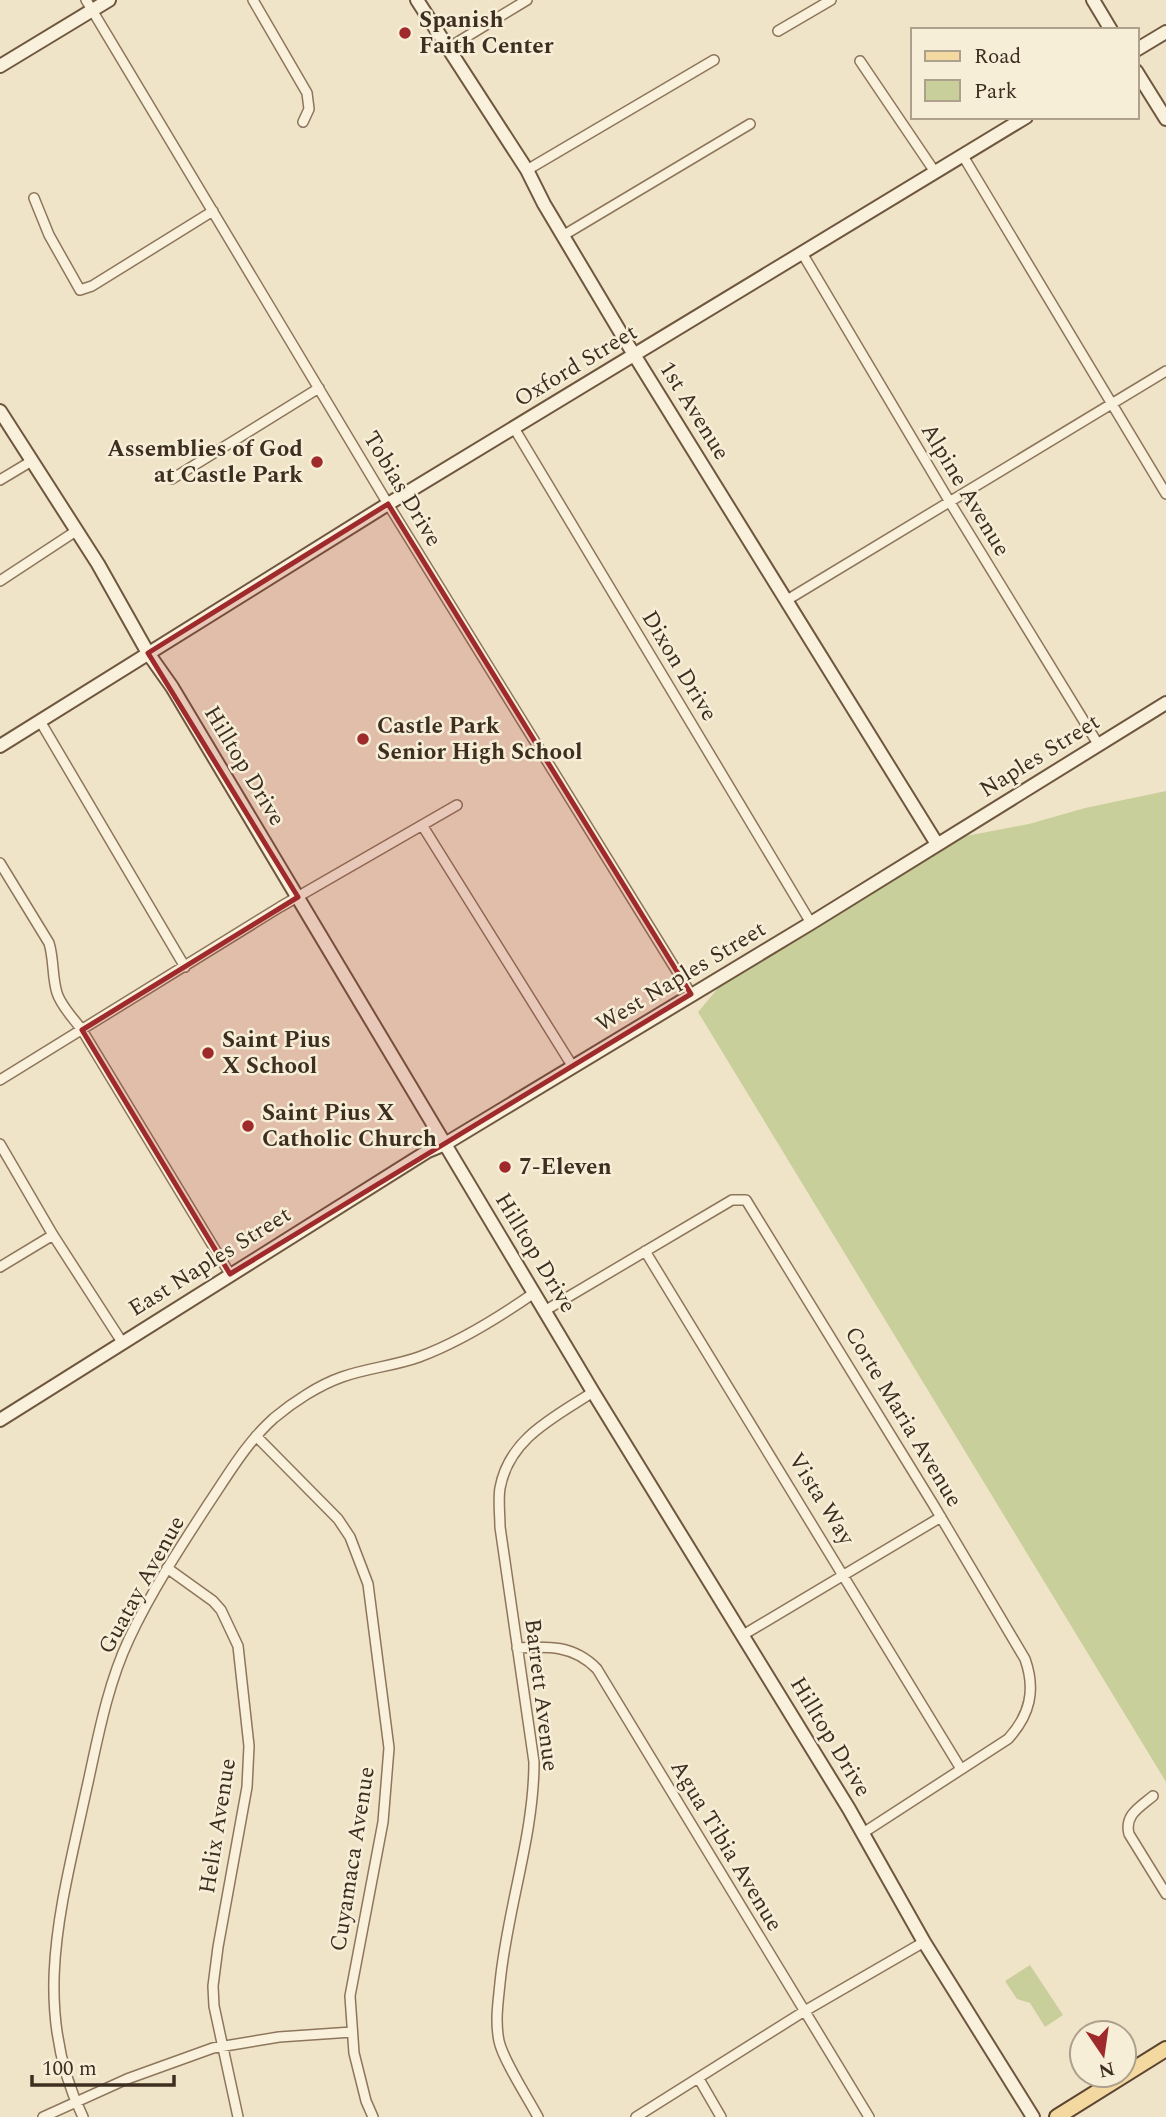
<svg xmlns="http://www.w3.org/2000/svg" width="1166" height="2117" font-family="Spectral,serif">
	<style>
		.green { fill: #c9cf9b }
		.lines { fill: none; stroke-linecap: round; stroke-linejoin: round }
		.street-casing { stroke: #8d765c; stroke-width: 12 }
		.secondary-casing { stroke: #6f573f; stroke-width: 16 }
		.primary-casing { stroke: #5b4430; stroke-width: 18 }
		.street { stroke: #faf1dc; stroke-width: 9 }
		.secondary { stroke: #faf1dc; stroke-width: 12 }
		.primary { stroke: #f3d9a0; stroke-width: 14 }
		.marked { fill: #9e2a2b; fill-opacity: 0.2; stroke: #9e2a2b; stroke-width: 5; stroke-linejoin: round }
		.poi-dot { fill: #9e2a2b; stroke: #f7eed8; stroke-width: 2.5 }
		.labels { text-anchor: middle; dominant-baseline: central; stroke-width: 5; stroke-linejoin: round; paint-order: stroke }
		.poi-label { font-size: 23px; font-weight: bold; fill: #3d2e20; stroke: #f7eed8; text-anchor: start }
		.street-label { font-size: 23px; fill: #3d2e20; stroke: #f7eed8 }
	</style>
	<rect width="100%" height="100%" fill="#f0e4c8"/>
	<path class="green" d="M1166,791v991l-468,-770 43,-51 194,-119 94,-18 56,-16z
		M1030,1965l33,50 -18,12 -15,-24 -13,-4 -12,-18z"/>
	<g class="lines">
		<g class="street-casing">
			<path id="street" d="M86,0l302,504 303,490
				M253,0l54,93 2,16 -6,13
				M778,31l53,-31
				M448,48l79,-48
				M860,61l75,111
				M963,156l203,338
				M527,170l187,-110
				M34,198l15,37 31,55 12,-4 121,-75
				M564,235l186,-111
				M802,253l152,256 144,235
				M514,428l297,495
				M172,479l147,-91
				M0,480l30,-18
				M0,581l76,-50
				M787,600l379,-229
				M40,721l145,246
				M422,825l151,242
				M0,863l49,80c5,16 3,34 8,50 4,13 17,26 25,37l148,244
				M0,1080l280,-173 177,-102
				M0,1144l53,91 69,107
				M645,1251l316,518
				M0,1267l53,-32
				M546,1310l186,-110h14l187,304 92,155c11,31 5,56 -17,80l-145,94
				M256,1436l82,83 12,18 18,47 21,164 -6,74 -33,174 4,57 12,48 7,16
				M167,1568l46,33 8,9 17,36 11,100 -2,41 -29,160 -5,39 1,20 24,111
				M743,1635l198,-118
				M517,1648c31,-2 57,-3 80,21l272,448
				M1153,1796c-13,11 -29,19 -24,38l37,60
				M699,2079l22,38
				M43,2117l84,-38 86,-31 66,-11 73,-5
				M83,2117c-53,-108 -22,-210 2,-321 12,-53 21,-108 44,-157 22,-47 50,-90 78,-133 21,-31 39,-63 67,-88 19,-16 45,-33 68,-41 25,-9 52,-11 77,-20 41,-15 79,-39 115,-64
				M538,2117c-10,-19 -35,-57 -39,-76 -4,-20 -1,-38 1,-58 7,-74 34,-147 34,-221l-34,-235c0,-12 -2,-27 0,-39 9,-50 55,-71 93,-96
				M636,2117l167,-105 121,-70"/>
		</g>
		<g class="secondary-casing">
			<path id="secondary" d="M417,0l110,170 17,34 81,136 312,504
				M1093,0l18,30
				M1136,50l30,-18
				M0,66l109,-66
				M1136,71l30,48
				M0,411l98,153 50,89 24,34 421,705 256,417 75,133 109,175
				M0,746l388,-242 638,-387
				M0,1420l428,-269 17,-7 366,-221 355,-220"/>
		</g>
		<g class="primary-casing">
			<path id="primary" d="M1057,2117l109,-68"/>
		</g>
		<use href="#street" class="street"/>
		<use href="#secondary" class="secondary"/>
		<use href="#primary" class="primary"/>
	</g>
	<path class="marked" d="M388,504l303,490 -461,280 -148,-244 216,-133 -150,-244z"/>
	<g class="poi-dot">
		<circle cx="405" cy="33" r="7"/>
		<circle cx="317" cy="462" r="7"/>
		<circle cx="363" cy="739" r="7"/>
		<circle cx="208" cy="1053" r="7"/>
		<circle cx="248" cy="1126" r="7"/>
		<circle cx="505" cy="1167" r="7"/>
	</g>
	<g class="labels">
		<g class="poi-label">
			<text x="419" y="20">Spanish<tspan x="419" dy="26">Faith Center</tspan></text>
			<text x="303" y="449" text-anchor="end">Assemblies of God<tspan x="303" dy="26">at Castle Park</tspan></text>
			<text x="377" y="726">Castle Park<tspan x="377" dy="26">Senior High School</tspan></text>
			<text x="222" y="1040">Saint Pius<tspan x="222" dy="26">X School</tspan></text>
			<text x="262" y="1113">Saint Pius X<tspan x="262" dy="26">Catholic Church</tspan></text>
			<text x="519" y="1167">7-Eleven</text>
		</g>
		<g class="street-label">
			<text transform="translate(576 366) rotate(-31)">Oxford Street</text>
			<text transform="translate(694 411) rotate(58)">1st Avenue</text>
			<text transform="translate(402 489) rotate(59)">Tobias Drive</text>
			<text transform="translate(965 490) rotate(59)">Alpine Avenue</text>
			<text transform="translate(679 666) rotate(59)">Dixon Drive</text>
			<text transform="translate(1040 756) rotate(-32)">Naples Street</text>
			<text transform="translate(244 766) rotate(59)">Hilltop Drive</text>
			<text transform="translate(681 977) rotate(-31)">West Naples Street</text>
			<text transform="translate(535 1253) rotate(59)">Hilltop Drive</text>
			<text transform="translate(210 1262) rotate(-32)">East Naples Street</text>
			<text transform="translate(903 1417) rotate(59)">Corte Maria Avenue</text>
			<text transform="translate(821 1499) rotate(58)">Vista Way</text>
			<text transform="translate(142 1585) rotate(-61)">Guatay Avenue</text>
			<text transform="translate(541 1695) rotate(83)">Barrett Avenue</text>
			<text transform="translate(830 1737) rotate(59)">Hilltop Drive</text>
			<text transform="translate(218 1826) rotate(-81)">Helix Avenue</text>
			<text transform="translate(726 1846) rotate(59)">Agua Tibia Avenue</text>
			<text transform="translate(353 1859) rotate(-81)">Cuyamaca Avenue</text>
		</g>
	</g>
	<rect x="911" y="28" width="228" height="91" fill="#f7eed8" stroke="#ada18e" stroke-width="2"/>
	<rect x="925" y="51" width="35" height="10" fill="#f3d9a0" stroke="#ada18e" stroke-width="2"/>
	<text x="974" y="63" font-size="21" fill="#3d2e20">Road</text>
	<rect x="925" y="80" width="35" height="21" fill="#c9cf9b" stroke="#ada18e" stroke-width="2"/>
	<text x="974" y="98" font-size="21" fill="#3d2e20">Park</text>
	<g transform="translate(1103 2054) rotate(167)"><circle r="33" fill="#f7eed8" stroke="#ada18e" stroke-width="2"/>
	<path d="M0-5L12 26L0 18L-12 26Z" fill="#9e2a2b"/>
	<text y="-10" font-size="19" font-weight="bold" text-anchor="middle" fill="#3d2e20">N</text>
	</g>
	<path d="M32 2075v10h142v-10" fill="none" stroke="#3d2e20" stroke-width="3.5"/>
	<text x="42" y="2075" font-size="21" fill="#3d2e20" stroke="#f7eed8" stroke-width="5" paint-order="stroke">100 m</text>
</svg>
